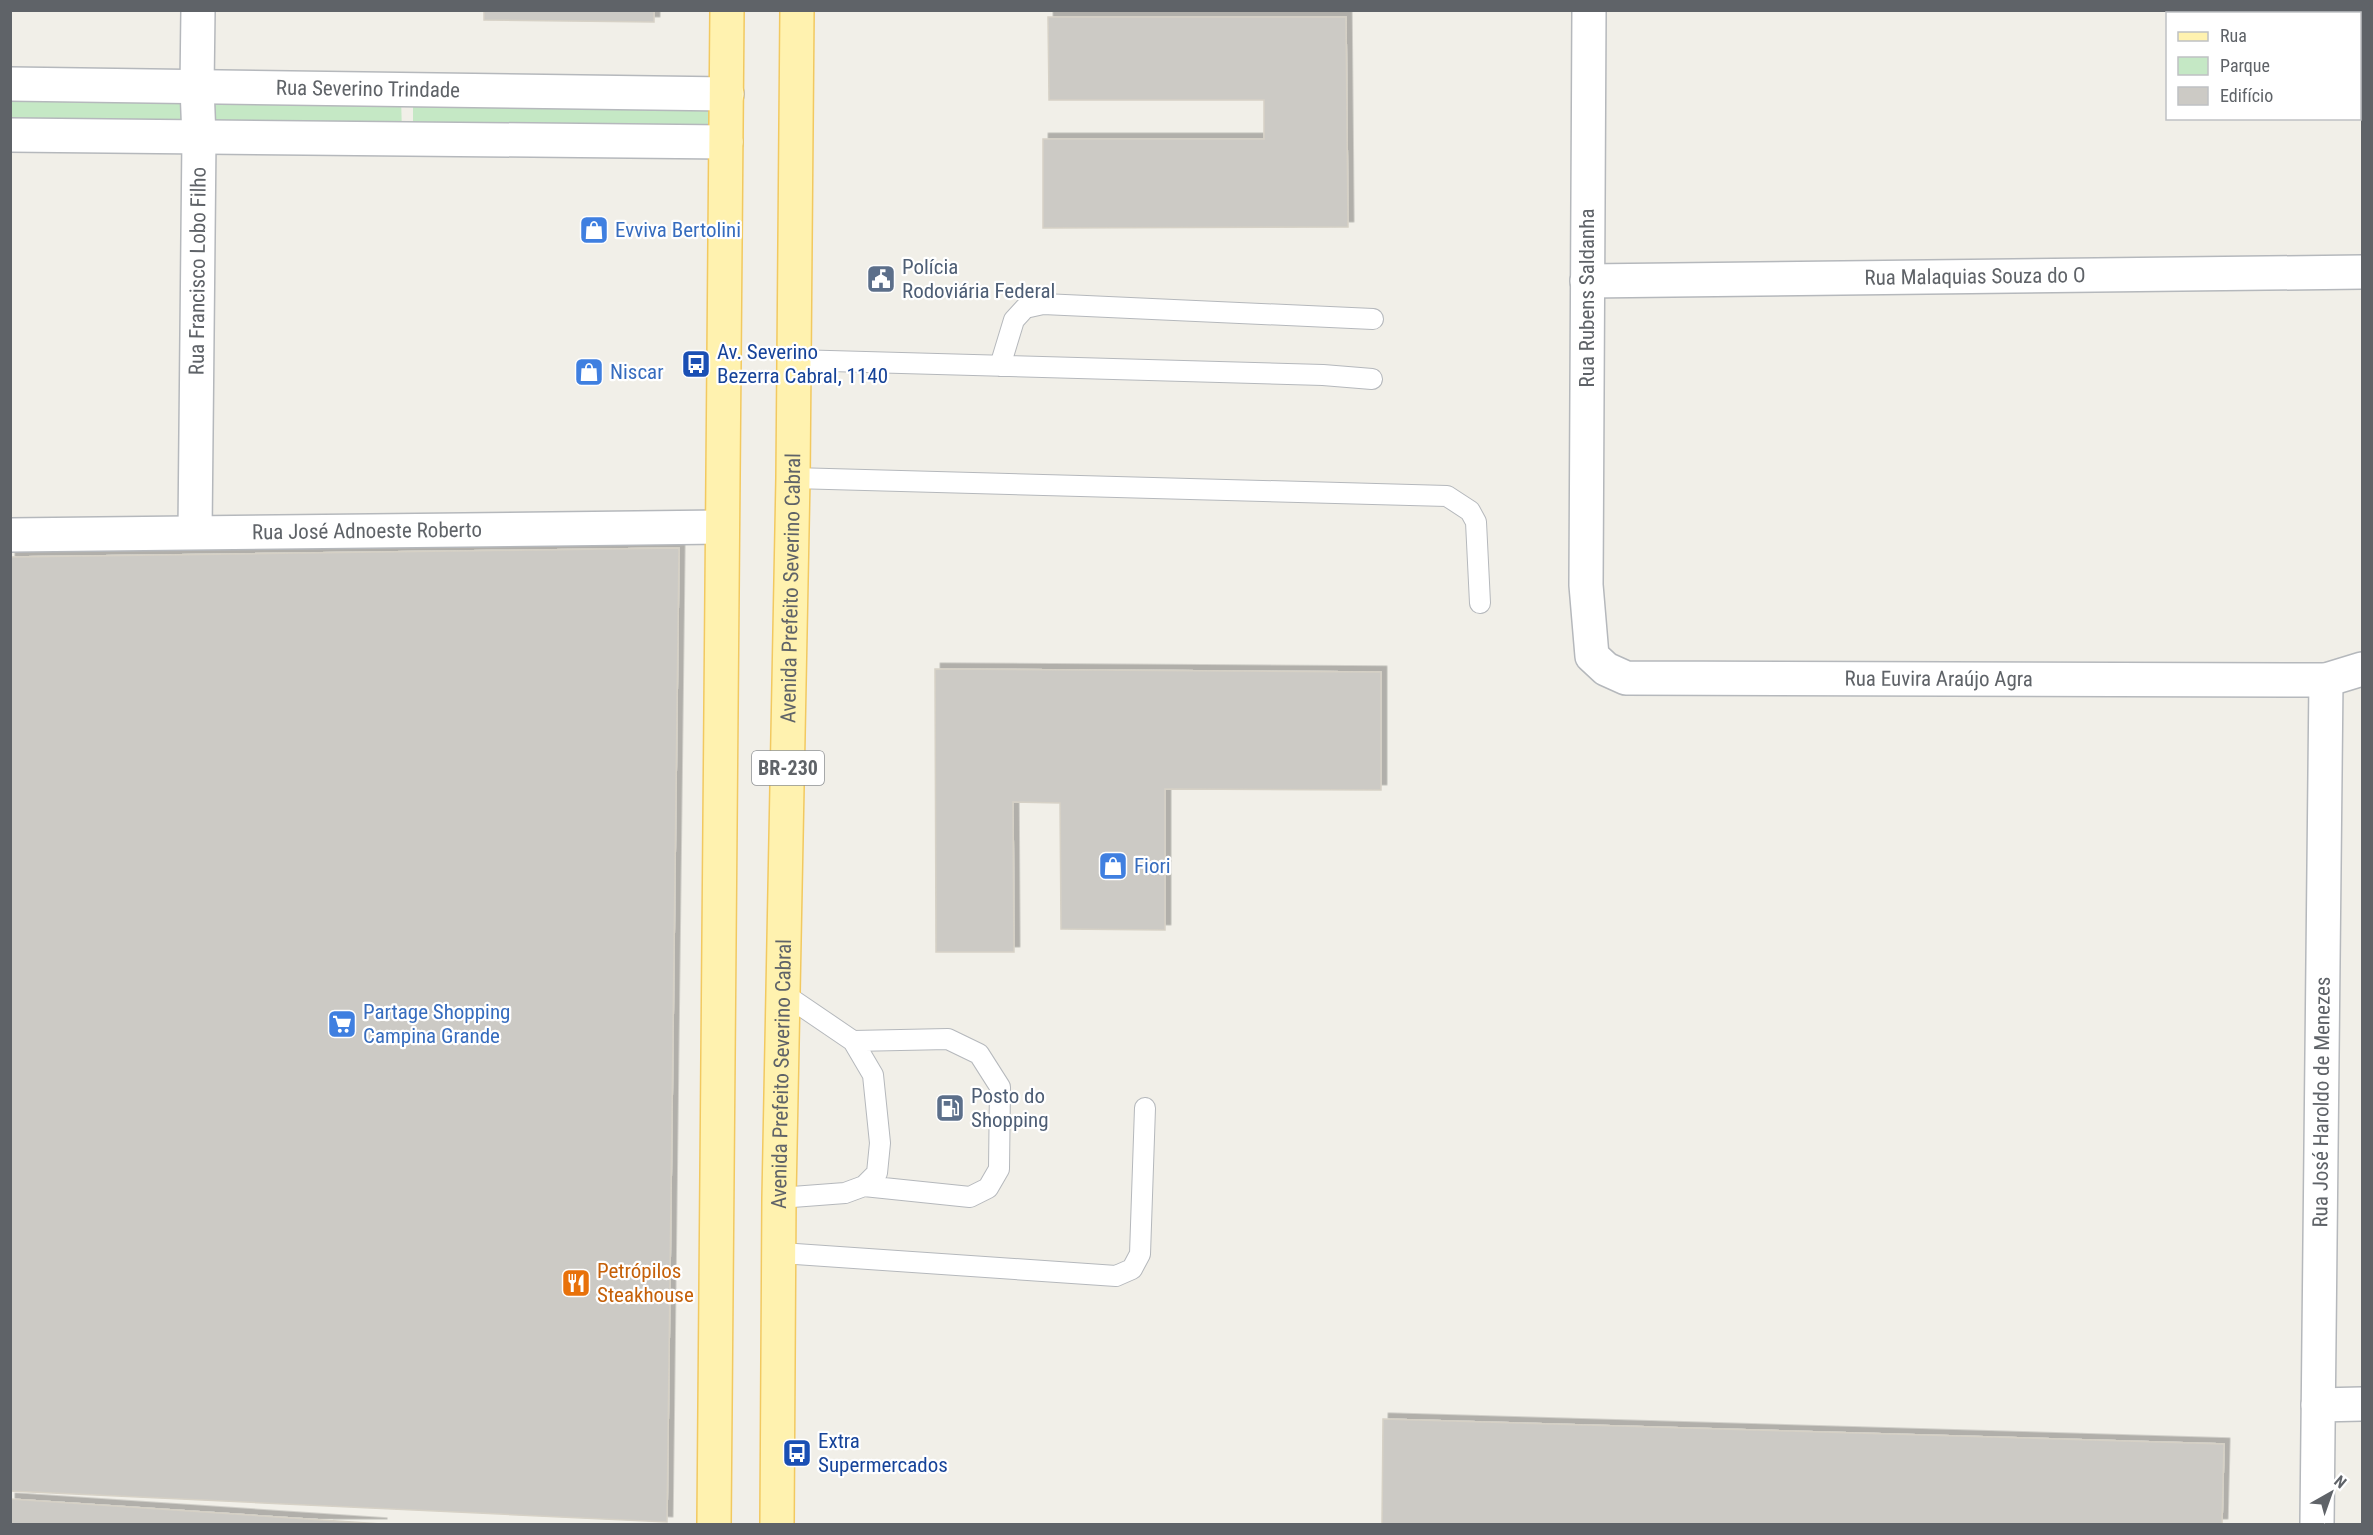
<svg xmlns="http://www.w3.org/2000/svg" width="2373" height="1535" font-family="'Roboto Condensed',sans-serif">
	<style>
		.green { fill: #c5e8c5 }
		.building { fill: #cccac5; stroke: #d6d1c6; stroke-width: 1.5; filter: url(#shadow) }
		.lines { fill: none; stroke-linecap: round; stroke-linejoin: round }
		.service-casing { stroke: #b5b8bc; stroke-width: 22 }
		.minor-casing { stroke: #b5b8bc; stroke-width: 36 }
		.primary-casing { stroke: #f2c960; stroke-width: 36 }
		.service { stroke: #fff; stroke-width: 20 }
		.minor { stroke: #fff; stroke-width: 33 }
		.primary { stroke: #fff2af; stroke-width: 33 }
		.labels { text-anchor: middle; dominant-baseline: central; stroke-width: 4.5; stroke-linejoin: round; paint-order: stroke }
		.shield { fill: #fff; stroke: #8f9295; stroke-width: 1.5 }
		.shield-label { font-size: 20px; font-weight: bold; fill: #5f6368 }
		.street-label { font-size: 21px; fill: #5f6368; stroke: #fff }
		.shop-label { font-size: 21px; fill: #366cbe; stroke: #fff; text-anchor: start }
		.service-label { font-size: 21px; fill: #4e5e75; stroke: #fff; text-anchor: start }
		.transit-label { font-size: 21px; fill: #164399; stroke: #fff; text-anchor: start }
		.food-label { font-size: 21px; fill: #c56008; stroke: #fff; text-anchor: start }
	</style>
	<defs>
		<filter id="shadow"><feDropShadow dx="5.5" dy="-5.5" stdDeviation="0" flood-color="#0004"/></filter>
	</defs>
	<rect width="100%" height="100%" fill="#f1efe8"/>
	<path class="green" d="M11,91l182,3 -2,35 -180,-2z
		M204,92l197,5 1,36 -198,-2z
		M413,96l302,5 3,37 -305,-5z"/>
	<path class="building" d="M484,10h170v12l-170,-2z
		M1048,17h298l2,210 -305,1v-89h221v-39h-215z
		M679,548l-12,974 -657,-31v-934z
		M935,669l446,3v118l-216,-1v141l-104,-1 -1,-126 -47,-1 1,150h-78z
		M1383,1419l841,25 -2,80h-840z
		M10,1499l372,25h-372z"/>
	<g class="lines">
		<g class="service-casing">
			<path id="service" d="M794,360l529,15 49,4
				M1000,366l14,-46 11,-12 18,-4 330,15
				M793,478l654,18 23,15 6,11 4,81
				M853,1041l95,-2 31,15 21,33 -1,82 -11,19 -18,9 -106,-11
				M779,1198l66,-5 19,-7 13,-13 3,-30 -7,-68 -20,-34 -69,-47
				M781,1253l335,23 16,-7 8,-15 5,-146"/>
		</g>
		<g class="minor-casing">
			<g id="minor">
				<path id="s1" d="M1589,10l-3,575 6,71 14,13 20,9 700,2 36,-11"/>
				<path id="s2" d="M10,84l717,10"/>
				<path d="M10,135l716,7"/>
				<path id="s3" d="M1587,281l775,-9"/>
				<path id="s4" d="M195,532l4,-394 -2,-51 1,-77"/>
				<path id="s5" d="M10,535l712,-8"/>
				<path d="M2318,1405l44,-1"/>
				<path id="s6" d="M2317,1524l9,-844"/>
			</g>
		</g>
		<g class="primary-casing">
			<g id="primary">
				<path d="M714,1524l13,-1514"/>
				<path id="s7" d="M777,1524l2,-326 14,-720 4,-468"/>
			</g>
		</g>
		<use href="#service" class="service"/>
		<use href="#minor" class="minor"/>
		<use href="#primary" class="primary"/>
	</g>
	<defs>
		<g id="shop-square" transform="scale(1.5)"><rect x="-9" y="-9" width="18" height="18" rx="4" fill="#3f7fe0" stroke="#fff"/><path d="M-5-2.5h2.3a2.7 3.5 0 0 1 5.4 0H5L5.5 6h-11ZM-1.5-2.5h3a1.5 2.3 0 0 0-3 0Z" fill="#fff"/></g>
		<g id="civic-square" transform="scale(1.5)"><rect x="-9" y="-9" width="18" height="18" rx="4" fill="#5c6f8a" stroke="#fff"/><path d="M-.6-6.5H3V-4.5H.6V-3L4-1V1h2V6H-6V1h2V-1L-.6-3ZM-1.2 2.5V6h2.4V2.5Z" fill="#fff"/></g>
		<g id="bus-square" transform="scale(1.5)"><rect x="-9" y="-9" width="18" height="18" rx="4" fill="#1a4fb4" stroke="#fff"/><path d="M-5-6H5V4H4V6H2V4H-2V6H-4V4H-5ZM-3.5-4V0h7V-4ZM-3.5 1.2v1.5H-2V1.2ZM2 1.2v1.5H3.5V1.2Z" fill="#fff"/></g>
		<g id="supermarket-square" transform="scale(1.5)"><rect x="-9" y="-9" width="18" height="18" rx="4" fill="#3f7fe0" stroke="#fff"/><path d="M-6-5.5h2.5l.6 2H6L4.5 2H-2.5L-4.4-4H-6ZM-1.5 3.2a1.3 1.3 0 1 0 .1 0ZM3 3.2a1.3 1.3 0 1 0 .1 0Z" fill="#fff"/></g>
		<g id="fuel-square" transform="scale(1.5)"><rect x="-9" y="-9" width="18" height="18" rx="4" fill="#5c6f8a" stroke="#fff"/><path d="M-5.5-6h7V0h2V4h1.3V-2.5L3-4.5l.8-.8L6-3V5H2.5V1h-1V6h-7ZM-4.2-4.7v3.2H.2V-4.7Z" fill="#fff"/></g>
		<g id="restaurant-square" transform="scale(1.5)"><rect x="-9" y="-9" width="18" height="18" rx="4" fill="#e8710a" stroke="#fff"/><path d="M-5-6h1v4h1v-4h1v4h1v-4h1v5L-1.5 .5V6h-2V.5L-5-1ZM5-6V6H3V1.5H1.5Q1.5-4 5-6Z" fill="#fff"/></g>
	</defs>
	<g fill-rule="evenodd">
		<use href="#shop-square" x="594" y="230"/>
		<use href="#civic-square" x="881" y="279"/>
		<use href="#bus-square" x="696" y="364"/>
		<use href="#shop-square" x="589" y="372"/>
		<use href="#shop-square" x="1113" y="866"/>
		<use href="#supermarket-square" x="342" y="1024"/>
		<use href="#fuel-square" x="950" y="1108"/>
		<use href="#restaurant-square" x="576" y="1283"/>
		<use href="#bus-square" x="797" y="1453"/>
	</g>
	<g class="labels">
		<rect class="shield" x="752" y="751" width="72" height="34" rx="4.5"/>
		<g class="shield-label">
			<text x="788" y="768">BR-230</text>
		</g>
		<g class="street-label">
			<text stroke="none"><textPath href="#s2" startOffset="358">Rua Severino Trindade</textPath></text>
			<text stroke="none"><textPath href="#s4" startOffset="261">Rua Francisco Lobo Filho</textPath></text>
			<text stroke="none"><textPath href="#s3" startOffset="388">Rua Malaquias Souza do O</textPath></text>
			<text transform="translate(1587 298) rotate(-90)">Rua Rubens Saldanha</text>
			<text stroke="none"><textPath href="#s5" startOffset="357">Rua José Adnoeste Roberto</textPath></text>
			<text stroke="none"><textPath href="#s7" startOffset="936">Avenida Prefeito Severino Cabral</textPath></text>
			<text stroke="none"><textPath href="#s1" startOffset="1000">Rua Euvira Araújo Agra</textPath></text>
			<text stroke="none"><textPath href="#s7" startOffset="450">Avenida Prefeito Severino Cabral</textPath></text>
			<text stroke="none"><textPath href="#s6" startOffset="422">Rua José Haroldo de Menezes</textPath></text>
		</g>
		<g class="shop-label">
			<text x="615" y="230">Evviva Bertolini</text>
			<text x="610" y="372">Niscar</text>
			<text x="1134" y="866">Fiori</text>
			<text x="363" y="1012">Partage Shopping<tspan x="363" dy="24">Campina Grande</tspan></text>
		</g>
		<g class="service-label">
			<text x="902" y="267">Polícia<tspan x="902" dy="24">Rodoviária Federal</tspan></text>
			<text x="971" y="1096">Posto do<tspan x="971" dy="24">Shopping</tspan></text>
		</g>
		<g class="transit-label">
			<text x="717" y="352">Av. Severino<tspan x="717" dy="24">Bezerra Cabral, 1140</tspan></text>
			<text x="818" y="1441">Extra<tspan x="818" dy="24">Supermercados</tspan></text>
		</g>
		<g class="food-label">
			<text x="597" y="1271">Petrópilos<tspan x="597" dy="24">Steakhouse</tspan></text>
		</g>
	</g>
	<rect width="2373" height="1535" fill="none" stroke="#5f6368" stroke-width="24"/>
	<rect x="2166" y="12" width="195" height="108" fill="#ffffff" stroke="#bfc1c3" stroke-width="1.5"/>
	<rect x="2178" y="32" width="30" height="9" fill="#fff2af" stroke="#bfc1c3" stroke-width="1.5"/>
	<text x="2220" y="42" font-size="18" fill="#5f6368">Rua</text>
	<rect x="2178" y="57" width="30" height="18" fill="#c5e8c5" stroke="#bfc1c3" stroke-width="1.5"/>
	<text x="2220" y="72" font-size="18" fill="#5f6368">Parque</text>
	<rect x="2178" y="87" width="30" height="18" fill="#cccac5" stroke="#bfc1c3" stroke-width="1.5"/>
	<text x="2220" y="102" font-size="18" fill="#5f6368">Edifício</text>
	<g transform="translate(2331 1493) rotate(40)" stroke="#ffffff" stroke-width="4.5" paint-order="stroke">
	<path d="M0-4.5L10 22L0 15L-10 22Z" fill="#5f6368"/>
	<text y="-9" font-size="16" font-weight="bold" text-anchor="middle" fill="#5f6368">N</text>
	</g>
</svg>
